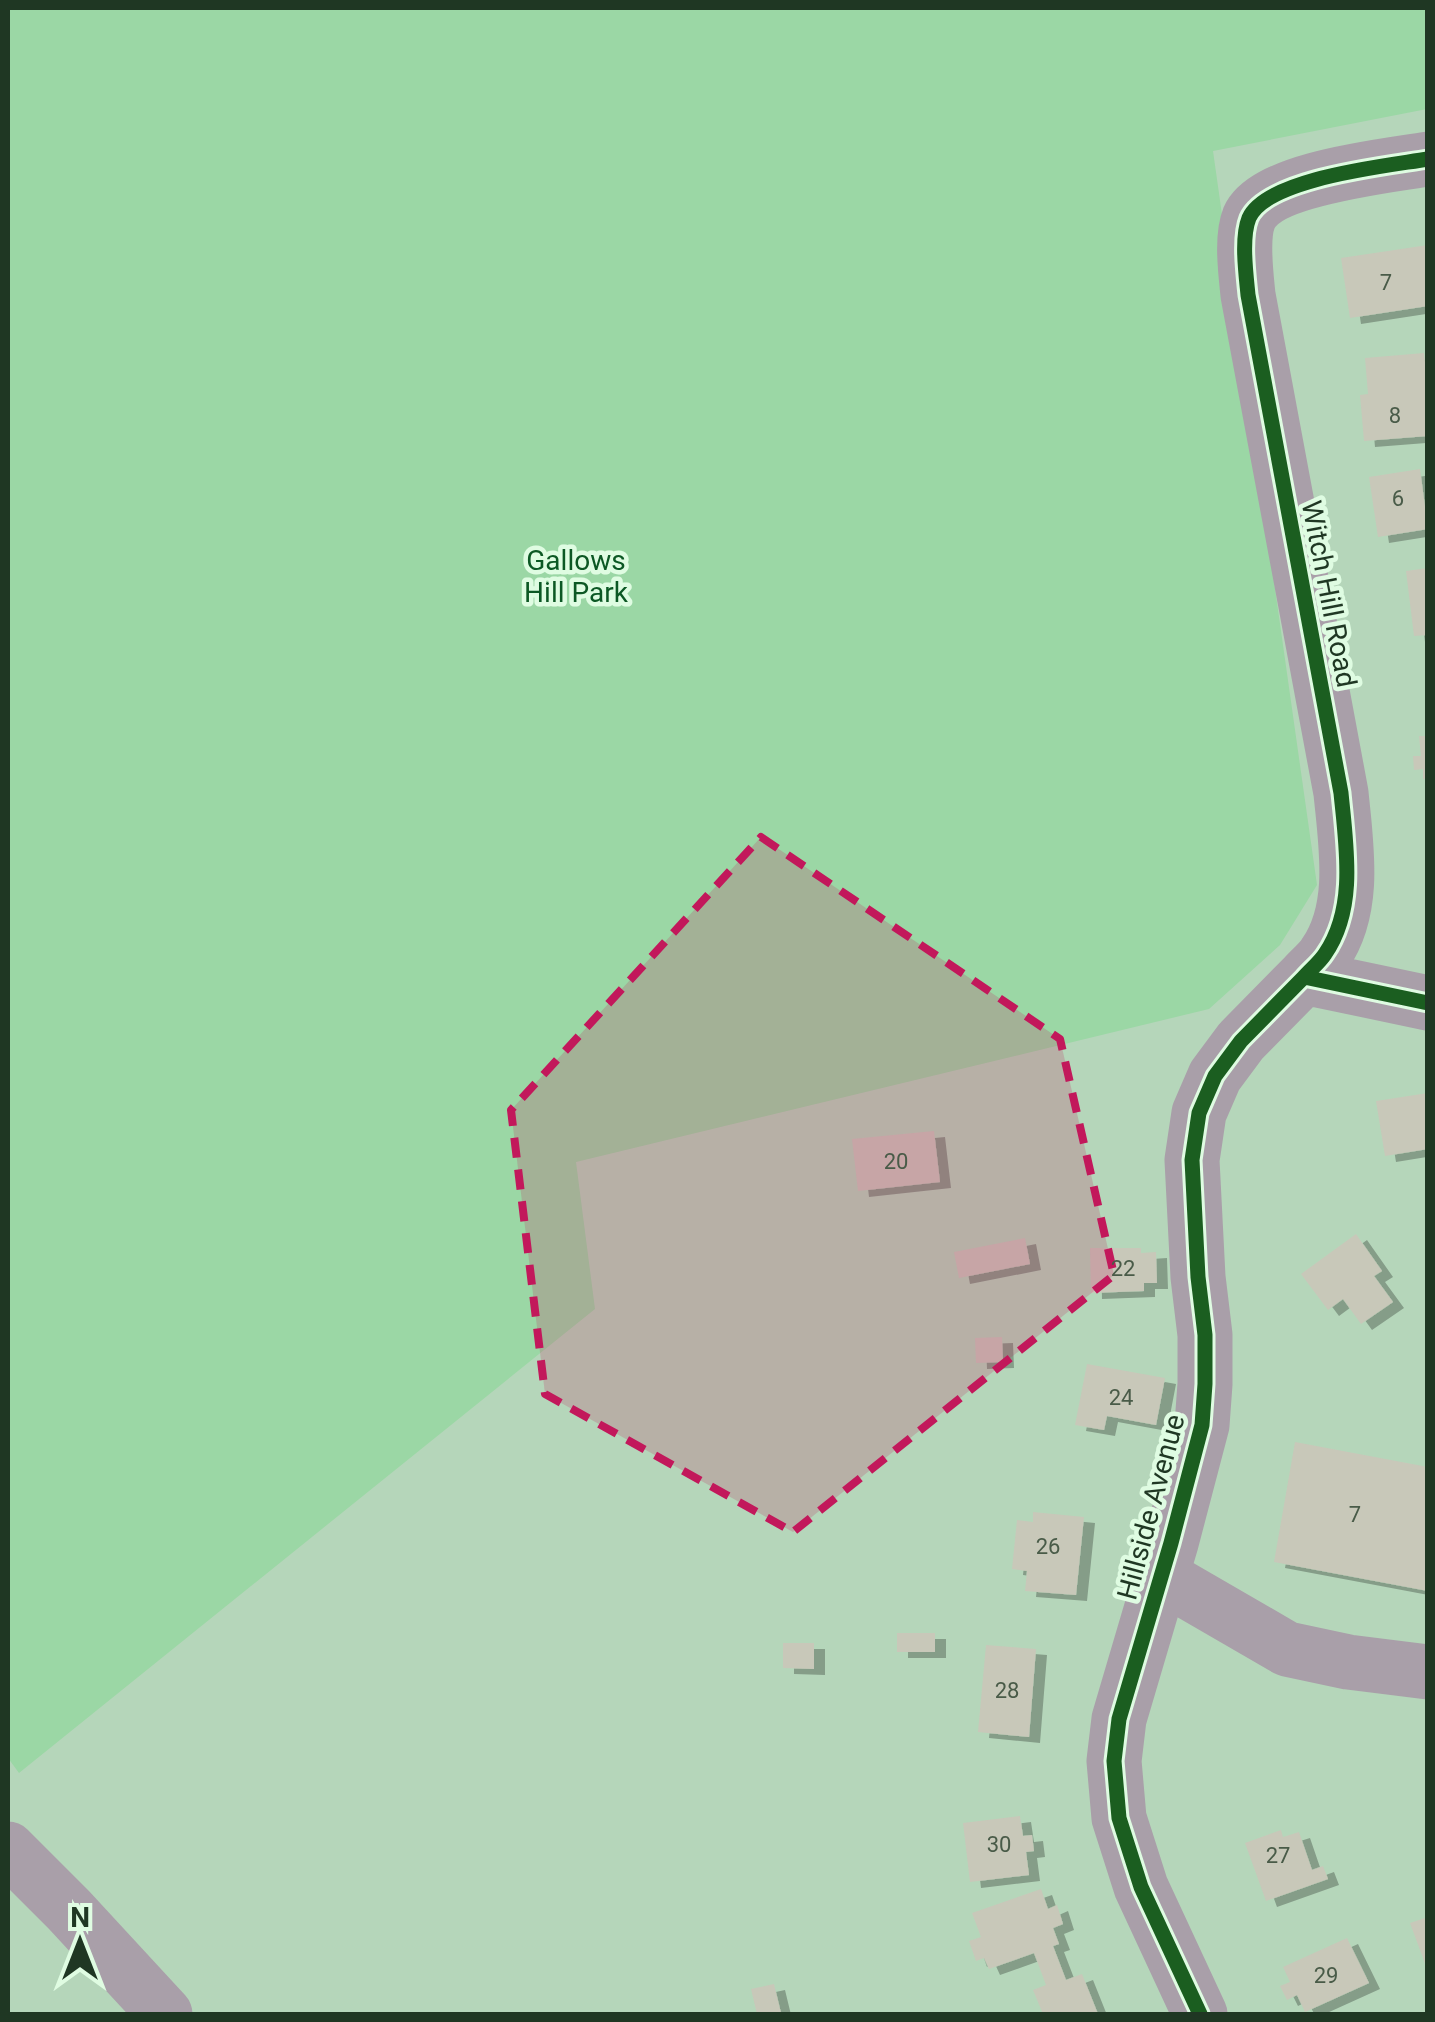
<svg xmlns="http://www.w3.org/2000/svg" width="1435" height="2022" font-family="Roboto,sans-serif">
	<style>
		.green { fill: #9bd7a5 }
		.building { fill: #c8c8b9; filter: url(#shadow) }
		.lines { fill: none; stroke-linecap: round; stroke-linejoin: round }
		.minor { stroke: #a99fa9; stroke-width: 55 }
		.cycleway-casing { stroke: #dffce2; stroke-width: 21 }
		.cycleway { stroke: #1b5e20; stroke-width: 15 }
		.marked { fill: #c2185b; fill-opacity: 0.2; stroke: #c2185b; stroke-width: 8; stroke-dasharray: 20 12; stroke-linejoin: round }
		.labels { text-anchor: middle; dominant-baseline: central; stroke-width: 9; stroke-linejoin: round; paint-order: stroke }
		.number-label { font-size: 22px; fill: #495b48 }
		.park-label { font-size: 28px; fill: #0c5824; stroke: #dffce2 }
		.street-label { font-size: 28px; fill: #1f3723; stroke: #dffce2 }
	</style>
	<defs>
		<filter id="shadow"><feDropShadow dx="11" dy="6" stdDeviation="0" flood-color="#0004"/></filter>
	</defs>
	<rect width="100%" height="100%" fill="#b5d6ba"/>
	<path class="green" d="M8,8h1419v101l-214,42 104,734 -37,60 -71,64 -633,153 19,147 -576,464 -11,-15z"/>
	<path class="building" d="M1428,245v61l-78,12 -9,-60z
		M1424,353l4,36v47l-64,5 -4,-46 8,-1 -3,-36z
		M1420,469l8,60 -50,8 -9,-60z
		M1428,568v67l-14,1 -8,-65z
		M1419,736h9v42l-5,1v-10l-9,1 -1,-14h8z
		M1428,1093v56l-43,7 -9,-55z
		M934,1131l6,51 -82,9 -6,-52z
		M1356,1234l26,37 -8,5 19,26 -32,22 -18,-25 -15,11 -27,-36z
		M1025,1238l5,26 -71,14 -5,-26z
		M1090,1248h51v5l15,-1 1,31h-13v8l-53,2z
		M1002,1337l1,25 -27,1 -1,-25z
		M1087,1364l78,14 -9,47 -49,-9 -3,14 -29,-5z
		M1295,1442l133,25v124l-154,-29z
		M1033,1512l51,5 -8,78 -51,-4 2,-20 -15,-2 5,-49 16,2z
		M897,1633h38v19h-38z
		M783,1643h31v26l-31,-1z
		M986,1645l50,4 -7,88 -51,-5z
		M1020,1816l3,20 9,-1 2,16 -8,1 3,23 -59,7 -7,-59z
		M1281,1830l2,7 16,-5 13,38 11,-4 5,13 -62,22 -21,-58z
		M1041,1889l7,20 9,-4 6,19 -10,4 6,16 -6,2 13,34 16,-6 16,40h-55l-10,-24 13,-5 -12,-32 -45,16 -5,-11 -8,3 -7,-20 12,-4 -9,-24z
		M1428,1917v52h-1l-17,-46z
		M1347,1938l22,45 -64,29 -8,-17 -10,5 -7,-14 10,-4 -7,-15z
		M774,1984l7,29 -24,1 -6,-25z"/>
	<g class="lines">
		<path class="minor" d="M1304,977c7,-8 16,-15 21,-23 32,-46 21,-109 16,-161l-93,-498c-2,-21 -7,-57 1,-77 18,-40 138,-52 179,-59
			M1161,1576l126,73 61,13 80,10
			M8,1849l61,61 96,104
			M1200,2014l-59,-127 -22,-69 -5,-57 5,-42 52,-176 31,-118 3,-41v-49l-7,-58 -6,-117 7,-47 16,-37 26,-35 63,-64 124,26"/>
		<g class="cycleway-casing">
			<path id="cycleway" d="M1304,977c7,-8 16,-15 21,-23 32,-46 21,-109 16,-161l-93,-498c-2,-21 -7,-57 1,-77 18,-40 138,-52 179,-59
				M1200,2014l-59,-127 -22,-69 -5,-57 5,-42 52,-176 31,-118 3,-41v-49l-7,-58 -6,-117 7,-47 16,-37 26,-35 63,-64 124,26"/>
		</g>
		<use href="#cycleway" class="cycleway"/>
	</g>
	<path class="marked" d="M761,837l299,202 54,236 -321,257 -248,-138 -34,-284z"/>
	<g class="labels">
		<g class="number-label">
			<text x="1386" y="282">7</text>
			<text x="1395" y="415">8</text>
			<text x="1398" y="498">6</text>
			<text x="896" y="1161">20</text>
			<text x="1123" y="1268">22</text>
			<text x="1121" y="1397">24</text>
			<text x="1355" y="1514">7</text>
			<text x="1048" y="1546">26</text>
			<text x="1007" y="1690">28</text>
			<text x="999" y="1844">30</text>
			<text x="1278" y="1855">27</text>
			<text x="1326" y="1975">29</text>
		</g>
		<g class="park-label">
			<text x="576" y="560">Gallows<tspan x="576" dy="32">Hill Park</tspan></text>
		</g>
		<g class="street-label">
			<text transform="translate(1329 594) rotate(79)">Witch Hill Road</text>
			<text transform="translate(1151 1507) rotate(-75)">Hillside Avenue</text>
		</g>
	</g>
	<rect width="1435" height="2022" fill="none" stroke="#1f3723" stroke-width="20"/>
	<g transform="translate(80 1942)" stroke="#dffce2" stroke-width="8" paint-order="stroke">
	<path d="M0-8L18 38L0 25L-18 38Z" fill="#1f3723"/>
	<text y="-15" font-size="28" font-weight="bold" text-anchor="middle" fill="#1f3723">N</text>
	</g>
</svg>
